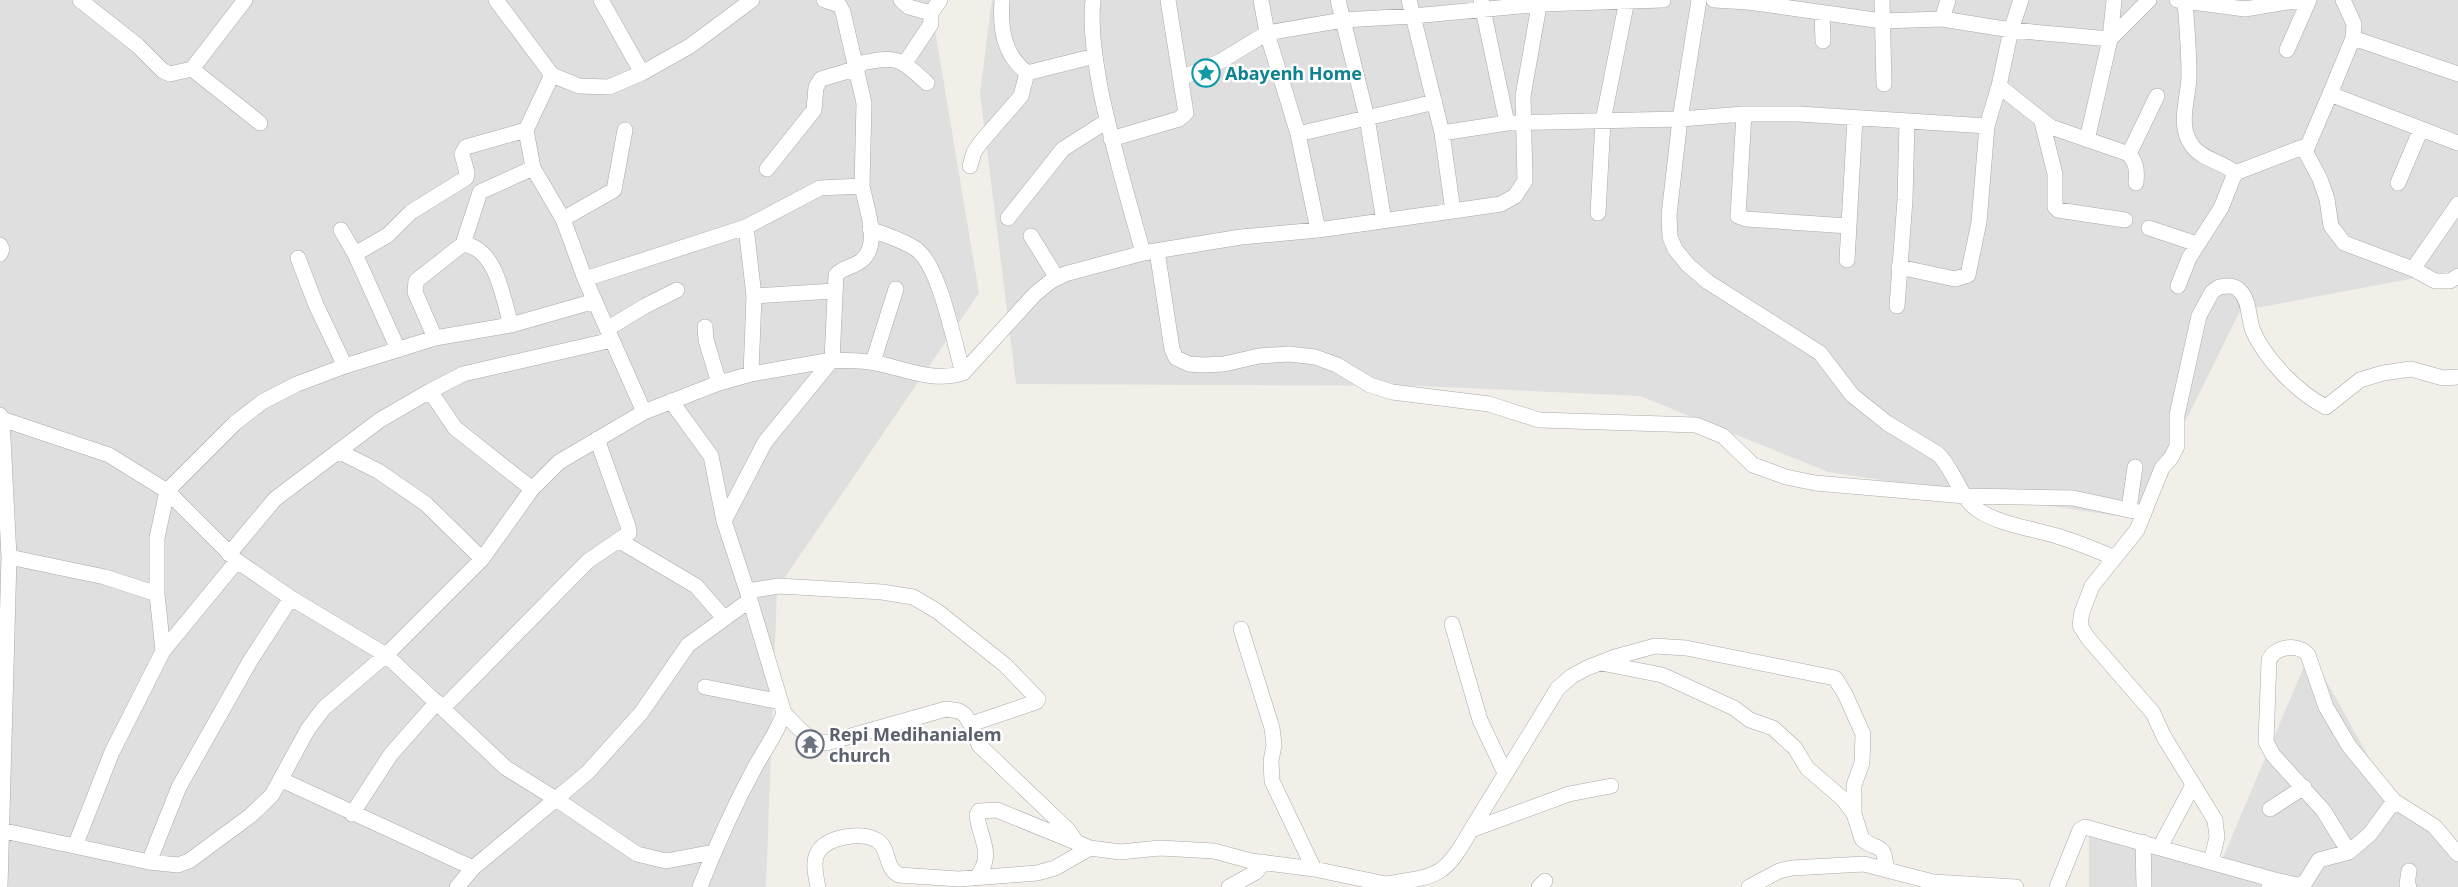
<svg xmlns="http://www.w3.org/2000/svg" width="2458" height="887" font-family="'Noto Sans',sans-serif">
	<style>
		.residential { fill: #e0dfdf }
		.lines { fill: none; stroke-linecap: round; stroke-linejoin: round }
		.minor-casing { stroke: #a9a9a9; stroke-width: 16 }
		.minor { stroke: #fff; stroke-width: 15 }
		.labels { text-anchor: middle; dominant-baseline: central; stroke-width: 5; stroke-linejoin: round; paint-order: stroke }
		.culture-label { font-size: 18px; font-weight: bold; fill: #0d838f; stroke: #fff; text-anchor: start }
		.worship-label { font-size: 18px; font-weight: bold; fill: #5b616d; stroke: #fff; text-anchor: start }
	</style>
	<rect width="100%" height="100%" fill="#f2efe9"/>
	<path class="residential" d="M0,0h930l49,293 -202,296 -11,298h-766z
		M992,0h1466v270l-218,41 -103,208 -309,-47 -188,-76 -222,-10 -402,-2 -36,-291z
		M2310,652l75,134 73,73v28h-369v-58l133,31z"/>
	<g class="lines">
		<g class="minor-casing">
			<path id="minor" d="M80,0l58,46 25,25 7,3 22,-5 53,-69
				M496,0l56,75 27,11 30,1 33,-14 48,-27 62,-46
				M601,0l41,73
				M901,0l8,7 22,6
				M1002,0c-2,28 1,54 25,73
				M1093,0c-3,29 2,58 7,87 11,56 28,111 43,166
				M1261,0l6,33 31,101 20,96
				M1338,0l29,118 17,103
				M1481,0l26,123
				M1699,0l-19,119 -11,96 1,22 5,12 13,16 20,17 112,71 32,42 35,28 51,31c16,15 21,43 40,56 20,14 56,19 79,26 20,6 39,14 58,22
				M1714,0l34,2 134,19 60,-2 69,11 99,9 39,-39
				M1882,0l2,84
				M2177,0l68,9 55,-9
				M2343,0l11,24 -1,14 -23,56 128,49
				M1822,13l1,28
				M1942,19l6,-19
				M2353,38l105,36
				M2287,50l22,-50
				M905,63l26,-39v-11l9,-13
				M857,64c40,-8 40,-8 70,19
				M192,69l68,54
				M552,75l-26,55 7,38 30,51 22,60 59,133
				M1181,78l40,-17 46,-28 76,-13 70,-4 128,-12 122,-4
				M1999,86l52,41 78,27c8,10 8,17 7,29
				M1744,114l-6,102 8,3 102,7
				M2042,122l13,52v33l3,3 67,10
				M1442,133l65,-10 173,-4 64,-5h55l188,12
				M1298,134l137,-32
				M1111,139l68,-20 7,-6 -18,-113
				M2087,140l23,-101 4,-39
				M2306,150l24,-56
				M2129,154l28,-58
				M970,166l4,-14 7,-10 40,-46 6,-23 68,-17
				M767,169l47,-59 2,-23 5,-8 37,-11
				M2235,173l68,-26 17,32 7,20 4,27 13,17 69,26 22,12h15l8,-5
				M2398,183l23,-54
				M1453,211l48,-7 14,-8 10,-15 -2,-85 17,-96
				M1598,213l5,-92 24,-121
				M1008,218l55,-69 44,-28
				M563,219l51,-29 11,-60
				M746,227l8,69 -3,78
				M2149,228l48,16
				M341,230l14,24
				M1031,236l26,42
				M463,244c34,4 40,55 48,81
				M0,245l2,4 -2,5
				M1157,251l15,98 4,9 13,6 14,1 21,-1 35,-8 30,-2 26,3 22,8 33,20 22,7 97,12 50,16 157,5 27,11 30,29 33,12 29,6 150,13 108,2 70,15
				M298,258l18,47 29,61
				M1847,260l8,-142
				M1899,267l56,12 13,-4 11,-53 8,-96 12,-40 12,-56 10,-30
				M2413,269l45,-65
				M585,279l161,-52 74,-39 42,-2 2,-83 -21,-91 -4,-7 -15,-5
				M2178,286l11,-28 32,-50 14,-35c-7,-9 -32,-13 -42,-26 -17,-21 -4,-49 -4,-71 0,-25 -2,-50 -4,-74
				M754,296l80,-5
				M1897,306l8,-106 2,-79
				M705,327l1,13 13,43
				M607,329l38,-23 32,-16
				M435,338l-20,-46 1,-11 47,-37 17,-52 53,-24
				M398,349l-43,-95 33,-19 23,-23 55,-34 1,-5 -5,-19 4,-7 60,-17
				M873,362l23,-73
				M963,373l72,-79 16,-13 14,-7 78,-21 98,-16 77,-7 135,-19 -11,-78 -33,-133
				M430,391l25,37 77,61
				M671,401l40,55 13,65 41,-79 67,-82c14,1 29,0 43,3 29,5 58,20 88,10 -9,-30 -23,-107 -47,-124 -13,-9 -31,-14 -46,-20
				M0,415l2,4 7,138 -9,330
				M2,419l107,36 58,36 70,70 54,37 95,57 120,113 50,31 -83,69 -16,19
				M338,451l40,20 48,33 56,55
				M2129,509l6,-42
				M620,541l76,45 28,32
				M229,554l46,-55 105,-79 50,-29 33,-17 149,-34
				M9,557l96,20 52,17
				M747,591l32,-5 103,6 31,5 24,14 68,54 33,34 -2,3 -65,22
				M1452,624l28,96 25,53
				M1241,629l31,99 2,17 -3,16 1,20 42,88
				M163,651l-6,-57v-56l10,-47 68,-68 27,-21 35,-18 48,-18 90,-28 76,-13 84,-24
				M1601,663l61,12 72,33 16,12 23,8 22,20 12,20 36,31 11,15 8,25c15,13 22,1 24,29
				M705,687l76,15
				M443,708l145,-147 41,-28 -1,-7 -31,-87
				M784,713c13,13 23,28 42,30l120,-34 13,2 6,4 8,13 6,17 90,86 7,11
				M282,780l191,88
				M2270,809l34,-22
				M352,814l39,-60 46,-52
				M0,830l149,32 29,3 11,-4 61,-45 22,-21 36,-66 16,-21 62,-53 96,-96 50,-70 27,-27 85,-50 75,-29 32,-9 81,-14 4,-85c8,-9 17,-7 26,-15 19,-16 4,-53 0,-74
				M1471,830l87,-142 14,-12 15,-8 28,-11 40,-11 31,2 149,30 10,16 18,40 -1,29 -8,22v29
				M2143,842l1,45
				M75,846l37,-94 51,-101 74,-90
				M2160,847l33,-62
				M714,852l-48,9 -29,-7 -81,-55 32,-27 53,-59 47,-68 62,-45 -26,-79
				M2349,852l21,-18 24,-33
				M149,862l30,-75 71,-126 41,-63
				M2211,862l6,-25 -2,-17 -51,-83 -11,-24 -66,-76 -7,-12 2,-13 10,-26 45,-56 25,-62 9,-10 6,-12v-31l22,-99 13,-24 7,-5c8,-1 15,-3 21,4 10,10 8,27 13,40 13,29 45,62 73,76l34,-27 23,-7 28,-4 32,9 15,-1
				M976,878c20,-24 3,-40 1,-63l2,-4 18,-1 93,38 30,4 40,-4 54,3 37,10 63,8 72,15v3
				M1386,884c53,-8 58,-7 85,-54l98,-36 42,-8
				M700,887c16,-41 34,-81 55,-120 10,-18 22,-34 29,-54l-34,-113
				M818,887c-2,-10 -6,-25 0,-35 10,-16 43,-20 58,-12 14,6 8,28 23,35l60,4 78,-6 18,-5 35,-20
				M1229,887l27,-15 8,-10
				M1539,887l6,-6
				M1749,887l30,-16 13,-3 72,-4 69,18 83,5
				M2057,887l23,-57 5,-3 186,52
				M2269,887l2,-8 26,6 7,-1 15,-24 30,-8 -26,-42 -50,-55 -7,-13 3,-82c6,-14 30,-17 39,-5l18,52 23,39 45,55 40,25 24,28
				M2409,887l-2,-3 2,-13"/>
		</g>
		<use href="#minor" class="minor"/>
	</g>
	<defs>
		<g id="sight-ring" transform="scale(1.4375)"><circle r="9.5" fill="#fff" stroke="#0f9aa8" stroke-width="1.5"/><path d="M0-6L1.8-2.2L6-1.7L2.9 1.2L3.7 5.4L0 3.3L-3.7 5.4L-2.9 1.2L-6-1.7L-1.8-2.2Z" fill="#0f9aa8"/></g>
		<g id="temple-ring" transform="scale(1.4375)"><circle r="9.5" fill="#fff" stroke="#6b7280" stroke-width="1.5"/><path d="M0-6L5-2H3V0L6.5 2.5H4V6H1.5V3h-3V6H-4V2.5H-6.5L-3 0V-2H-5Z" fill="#6b7280"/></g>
	</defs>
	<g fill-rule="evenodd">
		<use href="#sight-ring" x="1206" y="73"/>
		<use href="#temple-ring" x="810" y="744"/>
	</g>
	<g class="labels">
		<g class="culture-label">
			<text x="1225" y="73">Abayenh Home</text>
		</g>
		<g class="worship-label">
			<text x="829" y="734">Repi Medihanialem<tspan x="829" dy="21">church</tspan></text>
		</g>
	</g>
</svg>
